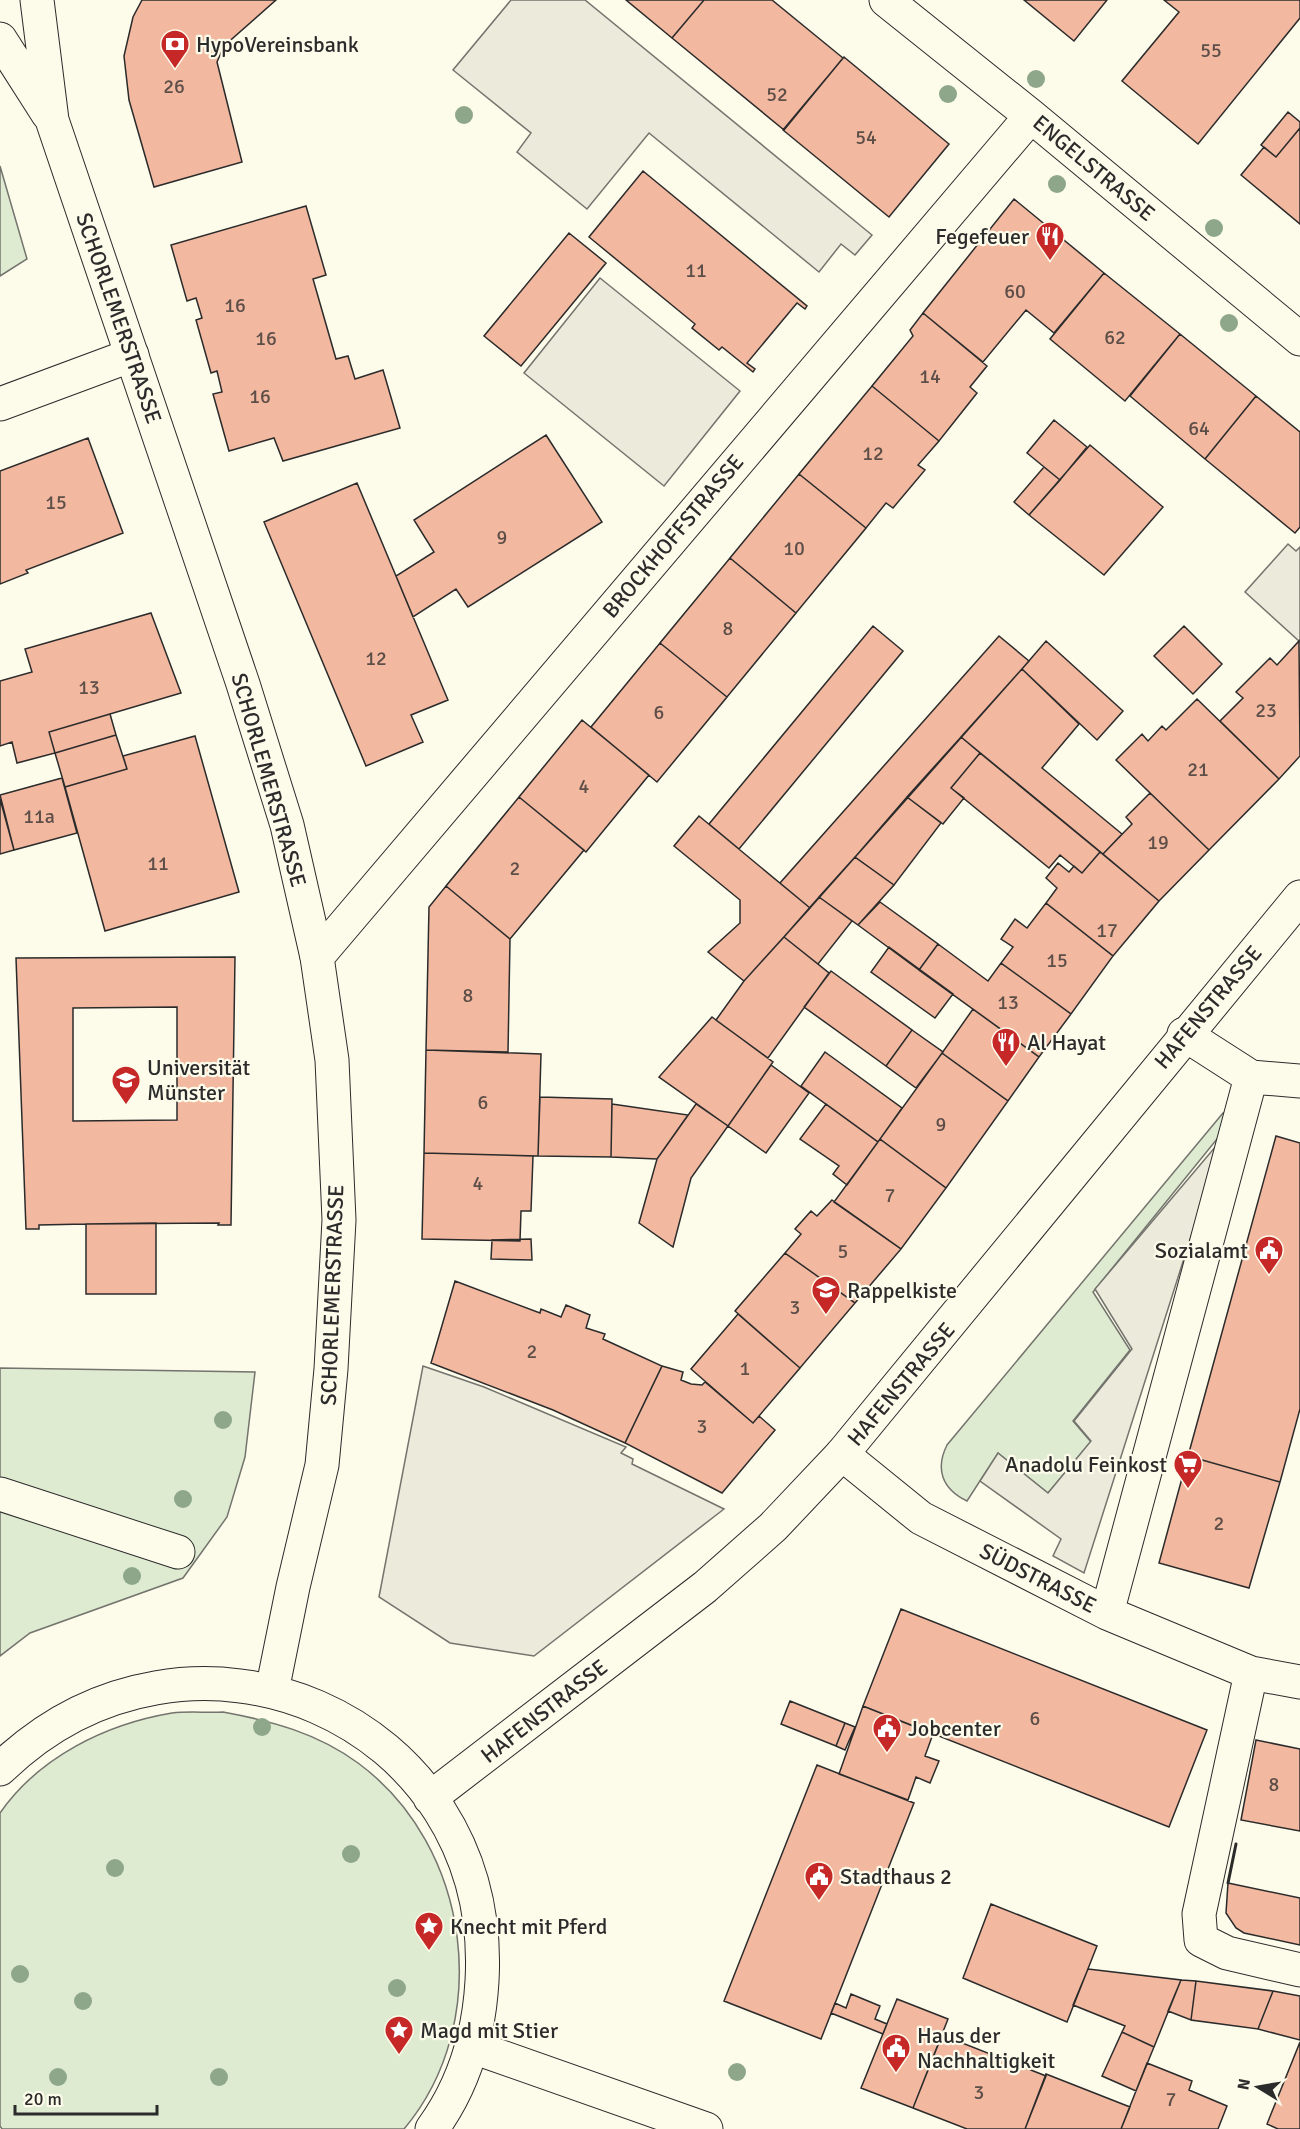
<svg xmlns="http://www.w3.org/2000/svg" width="1300" height="2129" font-family="Signika,sans-serif">
	<style>
		.green { fill: #deebd1; stroke: #74746e; stroke-width: 1.5 }
		.parking { fill: #eceadb; stroke: #74746e; stroke-width: 1.5 }
		.building { fill: #f2b8a0; stroke: #2b2b2b; stroke-width: 1.5; fill-rule: evenodd }
		.lines { fill: none; stroke-linecap: round; stroke-linejoin: round }
		.minor-casing { stroke: #2b2b2b; stroke-width: 35 }
		.major-casing { stroke: #2b2b2b; stroke-width: 35 }
		.minor { stroke: #fdfbea; stroke-width: 33 }
		.major { stroke: #fdfbea; stroke-width: 33 }
		.wall { stroke: #2b2b2b; stroke-width: 3 }
		.tree { fill: #8ea78a }
		.labels { text-anchor: middle; dominant-baseline: central; stroke-width: 4.5; stroke-linejoin: round; paint-order: stroke }
		.number-label { font-size: 20px; fill: #5d4e48 }
		.poi-label { font-size: 22px; fill: #2b2b2b; stroke: #fdfbea; text-anchor: start }
		.street-label { font-size: 22px; fill: #2b2b2b; stroke: #fdfbea }
	</style>
	<rect width="100%" height="100%" fill="#fdfbea"/>
	<path class="green" d="M0,166l27,93 -27,17z
		M1223,1113l7,10 -137,169 37,58 -57,71 18,21 -43,51 -50,-40 -31,48c-25,-12 -32,-32 -20,-56z
		M0,1368l255,4 -10,85 -18,60 -44,61 -153,55 -30,23z
		M223,1712c49,9 94,21 135,51 113,83 136,259 46,366h-402l-2,-3v-313c39,-56 106,-89 172,-100 17,-2 35,0 51,-1z"/>
	<path class="parking" d="M511,0h74l287,235 -17,20 -14,-11 -22,28 -170,-139 -62,76 -70,-57 14,-19 -78,-63z
		M600,278l140,113 -76,95 -140,-113z
		M1288,544l8,7 4,-4v95l-55,-50z
		M1222,1139l-138,434 -31,-17 8,-17 -81,-58 18,-28 50,40 43,-52 -17,-20 58,-72 -37,-60z
		M423,1366l61,21 142,60 -5,6 12,6 -1,5 92,45 -190,147 -84,-13 -71,-46z"/>
	<path class="building" d="M142,0h134l-52,46 -7,16 25,100 -88,25 -25,-87 -5,-44 9,-39z
		M626,0h78l-32,38z
		M704,0h68l71,58 -59,72 -112,-92z
		M1024,0h83l-33,41z
		M1164,0h136v18l-102,126 -76,-63 57,-69z
		M844,57l105,87 -60,73 -106,-87z
		M1288,112l12,10v6l-24,29 -15,-12z
		M1300,128v96l-59,-49 23,-28 12,10z
		M643,171l164,135 -2,3 -8,-6 -50,60 8,6 -2,3 -31,-25 -3,3 -27,-22 3,-4 -106,-87z
		M1014,199l90,74 -50,60 -28,-23 -43,52 -60,-49z
		M306,206l20,69 -13,4 23,80 12,-3 7,23 28,-9 17,58 -117,33 -9,-23 -45,13 -16,-57 9,-2 -5,-21 -6,2 -15,-53 6,-2 -6,-20 -9,3 -16,-56z
		M569,233l37,30 -85,103 -37,-30z
		M1104,273l76,61 -55,67 -75,-62z
		M923,313l64,53 -17,21 7,6 -38,48 -67,-55 41,-50 -3,-6z
		M1180,334l76,62 -51,63 -75,-63z
		M872,386l67,55 -21,24 7,5 -32,38 -7,-5 -20,25 -67,-54z
		M1256,396l44,36v95l-5,6 -90,-74z
		M1054,420l33,27 -27,33 -33,-27z
		M546,435l56,87 -134,85 -12,-18 -43,28 -17,-41 38,-24 -20,-32z
		M88,438l35,95 -97,37 2,3 -28,11v-113z
		M1090,445l73,62 -59,68 -75,-60z
		M1044,467l16,13 -31,35 -15,-13z
		M799,474l67,54 -70,85 -66,-55z
		M357,483l91,217 -37,15 12,27 -57,24 -102,-244z
		M730,558l66,55 -69,84 -67,-54z
		M151,613l30,80 -132,39 6,21 -38,10 -5,-21 -12,4v-65l32,-9 -7,-23z
		M873,626l30,25 -164,198 -30,-25z
		M1184,626l38,38 -29,30 -39,-38z
		M999,636l30,25 -219,247 -30,-25z
		M1046,641l77,70 -26,29 -75,-71z
		M1299,641l1,115 -21,23 -59,-58 23,-23 -7,-6 34,-34 7,7z
		M660,643l67,54 -70,85 -66,-55z
		M1022,669l57,55 -37,44 80,66 -19,20 -142,-117z
		M1197,699l82,80 -70,71 -93,-90 26,-26 6,7 14,-15 4,4z
		M110,714l6,21 -61,18 -6,-21z
		M582,720l67,55 -63,77 -67,-55z
		M116,735l11,34 -62,18 -10,-34z
		M195,736l44,156 -134,39 -40,-144 62,-18 -4,-13z
		M961,737l19,16 -29,35 13,10 -21,26 -36,-27z
		M980,753l120,99 -18,21 -22,-18 -11,13 -98,-80z
		M62,778l15,55 -63,17 -14,-55z
		M1150,793l59,57 -50,51 -56,-47 29,-30 -6,-7z
		M519,797l65,53 -74,89 -64,-53z
		M907,797l34,26 -47,62 -39,-28z
		M0,799l14,51 -14,4z
		M699,816l111,92 -66,73 -36,-29 32,-29v-23l-66,-54z
		M1100,852l59,49 -46,55 -67,-53 11,-15 -11,-10 12,-15 11,9 5,-6 8,7z
		M855,857l39,28 -36,40 -39,-28z
		M446,886l64,53 -2,113 -82,-2 3,-143z
		M819,897l33,24 -34,43 -34,-27z
		M880,902l58,42 -19,26 -61,-45z
		M1046,903l67,53 -42,58 -70,-51 12,-16 -12,-8 14,-20 12,9z
		M784,937l45,36 -61,85 -52,-38 28,-39z
		M938,944l50,37 13,-18 70,51 -32,43 -120,-87z
		M889,947l64,47 -18,24 -64,-46z
		M235,957l-4,268h-13l1,-2 -133,1 -47,1v4h-13l-10,-271zM177,1007v113l-104,1v-113z
		M831,971l81,59 -26,36 -82,-59z
		M973,1009l66,48 -31,44 -66,-48z
		M712,1017l61,45 -45,64 -69,-49z
		M912,1030l31,22 -27,36 -30,-22z
		M426,1050l115,4 -3,102 -114,-3z
		M825,1052l77,56 -24,34 -77,-56z
		M942,1053l66,48 -62,87 -66,-49z
		M771,1065l38,28 -43,60 -38,-27z
		M540,1097l72,2 -1,58 -73,-1z
		M612,1104l76,11 -31,44 -46,-2z
		M696,1104l32,22 -37,52 -18,69 -34,-24 18,-64z
		M826,1104l52,38 -31,43 -14,-11 6,-8 -39,-27z
		M1276,1136l24,7v266l-20,73 -92,-26z
		M880,1139l66,49 -45,61 -67,-47z
		M424,1153l109,3 -2,55h-10l-1,30 -98,-2z
		M832,1200l69,49 -46,54 -70,-50 16,-19 -6,-5 16,-18 6,5z
		M156,1223v71h-70v-70z
		M531,1239l1,21 -41,-1 1,-19z
		M785,1253l70,50 -55,65 -65,-57z
		M455,1281l85,32 1,-4 20,8 5,-12 24,10 -4,13 19,6 -2,5 59,27 -37,77 -72,-33 -122,-47z
		M738,1314l62,54 -47,55 -62,-54z
		M662,1366l21,6 -2,8 10,4 11,1 3,-3 48,41 6,-7 16,14 -53,63 -97,-50z
		M1188,1456l92,26 -31,106 -90,-25z
		M901,1609l306,121 -38,97 -306,-121z
		M790,1701l55,22 -9,23 -55,-22z
		M863,1706l70,28 -8,22 14,5 -9,22 -14,-6 -8,23 -69,-26z
		M845,1723l10,4 -10,23 -9,-4z
		M1256,1740l44,9v82l-59,-11z
		M817,1765l97,38 -93,236 -97,-38z
		M1228,1883l72,15v47l-56,-12 -8,-5 -10,-15z
		M991,1904l106,42 -30,76 -104,-44z
		M1088,1969l93,11 -27,67 -32,-15 3,-6 -52,-21z
		M1181,1980l15,1 -5,39 -23,-9z
		M1196,1981l77,10 -15,38 -67,-9z
		M1273,1991l27,5v44l-42,-11z
		M851,1994l29,12 -5,13 12,5 -4,10 -52,-21 4,-10 11,5z
		M897,1999l51,20 -35,89 -52,-20z
		M1122,2032l32,15 -18,44 -34,-15z
		M942,2035l104,41 -21,53h-58l-54,-21z
		M1300,2042v87h-22l-11,-5z
		M1147,2063l45,18 -3,9 38,16 -9,23h-97z
		M1046,2074l84,33 -9,22h-96z"/>
	<g class="lines">
		<g class="minor-casing">
			<path id="minor" d="M886,0l145,116 269,223
				M0,404l132,-49
				M317,957l714,-841
				M1184,1034l67,43 49,4
				M842,1454l79,64 186,95 144,60 49,9
				M0,1494l178,58
				M1107,1613l144,-536
				M1251,1673l-52,241 2,26 26,13 73,17"/>
		</g>
		<g class="major-casing">
			<path id="major" d="M37,0l15,120 191,564 44,141 30,132 15,103 7,160 -8,149 -9,96 -29,122 -21,104
				M0,39l48,75
				M0,1769c188,-183 497,-53 482,212 -3,53 -18,104 -50,148
				M430,1798l275,-211 68,-60 69,-73 458,-557
				M473,2047l233,82"/>
		</g>
		<use href="#minor" class="minor"/>
		<use href="#major" class="major"/>
		<path class="wall" d="M1228,1883l8,-39"/>
	</g>
	<g class="tree">
		<circle cx="1036" cy="79" r="9"/>
		<circle cx="948" cy="94" r="9"/>
		<circle cx="464" cy="115" r="9"/>
		<circle cx="1057" cy="184" r="9"/>
		<circle cx="1214" cy="228" r="9"/>
		<circle cx="1229" cy="323" r="9"/>
		<circle cx="223" cy="1420" r="9"/>
		<circle cx="183" cy="1499" r="9"/>
		<circle cx="132" cy="1576" r="9"/>
		<circle cx="262" cy="1727" r="9"/>
		<circle cx="351" cy="1854" r="9"/>
		<circle cx="115" cy="1868" r="9"/>
		<circle cx="20" cy="1974" r="9"/>
		<circle cx="397" cy="1988" r="9"/>
		<circle cx="83" cy="2001" r="9"/>
		<circle cx="737" cy="2072" r="9"/>
		<circle cx="58" cy="2077" r="9"/>
		<circle cx="219" cy="2077" r="9"/>
	</g>
	<defs>
		<g id="bank-pin" transform="scale(1.5)"><path d="M0 17L-7.5 6A9.5 9.5 0 1 1 7.5 6Z" fill="#c62828" stroke="#fdfbea"/><path d="M-6-4H6V4H-6ZM0-2.3a2.3 2.3 0 1 0 0 4.6a2.3 2.3 0 1 0 0-4.6Z" fill="#fff"/></g>
		<g id="restaurant-pin" transform="scale(1.5)"><path d="M0 17L-7.5 6A9.5 9.5 0 1 1 7.5 6Z" fill="#c62828" stroke="#fdfbea"/><path d="M-5-6h1v4h1v-4h1v4h1v-4h1v5L-1.5 .5V6h-2V.5L-5-1ZM5-6V6H3V1.5H1.5Q1.5-4 5-6Z" fill="#fff"/></g>
		<g id="university-pin" transform="scale(1.5)"><path d="M0 17L-7.5 6A9.5 9.5 0 1 1 7.5 6Z" fill="#c62828" stroke="#fdfbea"/><path d="M0-5L7-2L0 1L-7-2ZM-4 1L0 2.5L4 1V4Q0 6-4 4Z" fill="#fff"/></g>
		<g id="civic-pin" transform="scale(1.5)"><path d="M0 17L-7.5 6A9.5 9.5 0 1 1 7.5 6Z" fill="#c62828" stroke="#fdfbea"/><path d="M-.6-6.5H3V-4.5H.6V-3L4-1V1h2V6H-6V1h2V-1L-.6-3ZM-1.2 2.5V6h2.4V2.5Z" fill="#fff"/></g>
		<g id="school-pin" transform="scale(1.5)"><path d="M0 17L-7.5 6A9.5 9.5 0 1 1 7.5 6Z" fill="#c62828" stroke="#fdfbea"/><path d="M0-5L7-2L0 1L-7-2ZM-4 1L0 2.5L4 1V4Q0 6-4 4Z" fill="#fff"/></g>
		<g id="supermarket-pin" transform="scale(1.5)"><path d="M0 17L-7.5 6A9.5 9.5 0 1 1 7.5 6Z" fill="#c62828" stroke="#fdfbea"/><path d="M-6-5.5h2.5l.6 2H6L4.5 2H-2.5L-4.4-4H-6ZM-1.5 3.2a1.3 1.3 0 1 0 .1 0ZM3 3.2a1.3 1.3 0 1 0 .1 0Z" fill="#fff"/></g>
		<g id="sight-pin" transform="scale(1.5)"><path d="M0 17L-7.5 6A9.5 9.5 0 1 1 7.5 6Z" fill="#c62828" stroke="#fdfbea"/><path d="M0-6L1.8-2.2L6-1.7L2.9 1.2L3.7 5.4L0 3.3L-3.7 5.4L-2.9 1.2L-6-1.7L-1.8-2.2Z" fill="#fff"/></g>
	</defs>
	<g fill-rule="evenodd">
		<use href="#bank-pin" x="175" y="44"/>
		<use href="#restaurant-pin" x="1050" y="236"/>
		<use href="#restaurant-pin" x="1006" y="1042"/>
		<use href="#university-pin" x="126" y="1080"/>
		<use href="#civic-pin" x="1269" y="1250"/>
		<use href="#school-pin" x="826" y="1290"/>
		<use href="#supermarket-pin" x="1188" y="1464"/>
		<use href="#civic-pin" x="887" y="1728"/>
		<use href="#civic-pin" x="819" y="1876"/>
		<use href="#sight-pin" x="429" y="1926"/>
		<use href="#sight-pin" x="399" y="2030"/>
		<use href="#civic-pin" x="896" y="2048"/>
	</g>
	<g class="labels">
		<g class="number-label">
			<text x="1211" y="50">55</text>
			<text x="174" y="86">26</text>
			<text x="777" y="94">52</text>
			<text x="866" y="137">54</text>
			<text x="696" y="270">11</text>
			<text x="1015" y="291">60</text>
			<text x="235" y="305">16</text>
			<text x="1115" y="337">62</text>
			<text x="266" y="338">16</text>
			<text x="930" y="376">14</text>
			<text x="260" y="396">16</text>
			<text x="1199" y="428">64</text>
			<text x="873" y="453">12</text>
			<text x="56" y="502">15</text>
			<text x="502" y="537">9</text>
			<text x="794" y="548">10</text>
			<text x="728" y="628">8</text>
			<text x="376" y="658">12</text>
			<text x="89" y="687">13</text>
			<text x="1266" y="710">23</text>
			<text x="659" y="712">6</text>
			<text x="1198" y="769">21</text>
			<text x="584" y="786">4</text>
			<text x="39" y="816">11a</text>
			<text x="1158" y="842">19</text>
			<text x="158" y="863">11</text>
			<text x="515" y="868">2</text>
			<text x="1107" y="930">17</text>
			<text x="1057" y="960">15</text>
			<text x="468" y="995">8</text>
			<text x="1008" y="1002">13</text>
			<text x="483" y="1102">6</text>
			<text x="941" y="1124">9</text>
			<text x="478" y="1183">4</text>
			<text x="890" y="1195">7</text>
			<text x="843" y="1251">5</text>
			<text x="795" y="1307">3</text>
			<text x="532" y="1351">2</text>
			<text x="745" y="1368">1</text>
			<text x="702" y="1426">3</text>
			<text x="1219" y="1523">2</text>
			<text x="1035" y="1718">6</text>
			<text x="1274" y="1784">8</text>
			<text x="979" y="2092">3</text>
			<text x="1171" y="2099">7</text>
		</g>
		<g class="poi-label">
			<text x="196" y="44">HypoVereinsbank</text>
			<text x="1029" y="236" text-anchor="end">Fegefeuer</text>
			<text x="1027" y="1042">Al Hayat</text>
			<text x="147" y="1067">Universität<tspan x="147" dy="25">Münster</tspan></text>
			<text x="1248" y="1250" text-anchor="end">Sozialamt</text>
			<text x="847" y="1290">Rappelkiste</text>
			<text x="1167" y="1464" text-anchor="end">Anadolu Feinkost</text>
			<text x="908" y="1728">Jobcenter</text>
			<text x="840" y="1876">Stadthaus 2</text>
			<text x="450" y="1926">Knecht mit Pferd</text>
			<text x="420" y="2030">Magd mit Stier</text>
			<text x="917" y="2035">Haus der<tspan x="917" dy="25">Nachhaltigkeit</tspan></text>
		</g>
		<g class="street-label">
			<text transform="translate(1094 168) rotate(40)">ENGELSTRASSE</text>
			<text transform="translate(119 318) rotate(71)">SCHORLEMERSTRASSE</text>
			<text transform="translate(673 536) rotate(-50)">BROCKHOFFSTRASSE</text>
			<text transform="translate(269 780) rotate(74)">SCHORLEMERSTRASSE</text>
			<text transform="translate(1208 1007) rotate(-50)">HAFENSTRASSE</text>
			<text transform="translate(332 1295) rotate(-88)">SCHORLEMERSTRASSE</text>
			<text transform="translate(901 1384) rotate(-50)">HAFENSTRASSE</text>
			<text transform="translate(1038 1578) rotate(27)">SÜDSTRASSE</text>
			<text transform="translate(544 1711) rotate(-38)">HAFENSTRASSE</text>
		</g>
	</g>
	<g transform="translate(1258 2087) rotate(281)" stroke="#fdfbea" stroke-width="4.5" paint-order="stroke">
	<path d="M0-4.5L10 22L0 15L-10 22Z" fill="#2b2b2b"/>
	<text y="-9" font-size="16" font-weight="bold" text-anchor="middle" fill="#2b2b2b">N</text>
	</g>
	<path d="M15 2105v9h142v-9" fill="none" stroke="#2b2b2b" stroke-width="3"/>
	<text x="24" y="2105" font-size="18" fill="#2b2b2b" stroke="#fdfbea" stroke-width="4.5" paint-order="stroke">20 m</text>
</svg>
